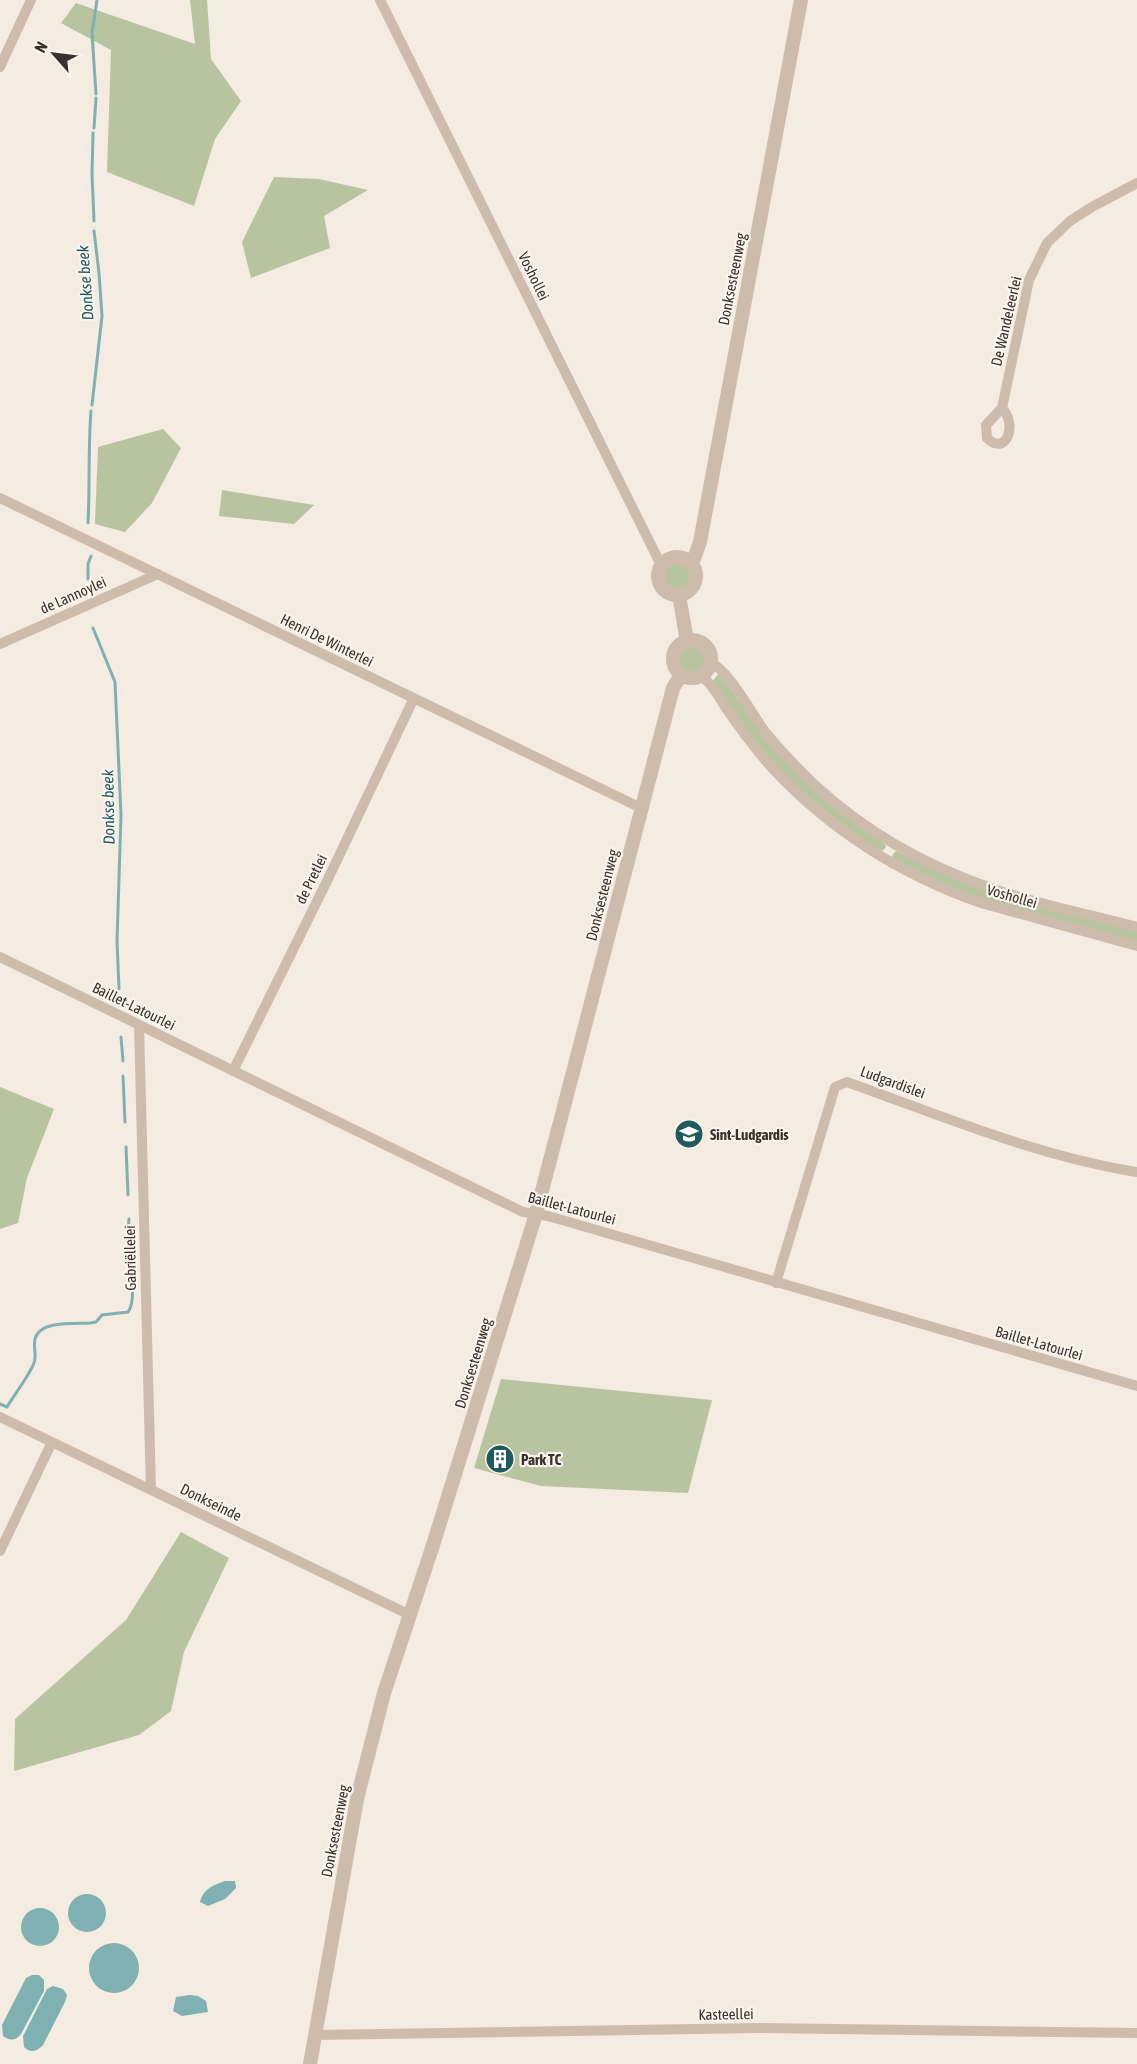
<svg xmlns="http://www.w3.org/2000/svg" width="1137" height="2064" font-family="'Asap Condensed',sans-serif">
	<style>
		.green { fill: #b8c4a0 }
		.water { fill: #7fb0b2 }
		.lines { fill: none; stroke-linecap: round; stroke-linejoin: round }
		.stream { stroke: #7fb0b2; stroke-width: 3 }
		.minor { stroke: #cdbbac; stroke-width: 10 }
		.tertiary { stroke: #cdbbac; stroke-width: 14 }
		.labels { text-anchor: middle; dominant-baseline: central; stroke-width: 4.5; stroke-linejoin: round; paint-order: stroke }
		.street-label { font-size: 15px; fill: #3b302b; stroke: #fbf5ee }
		.poi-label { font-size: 15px; font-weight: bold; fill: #3b302b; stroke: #fbf5ee; text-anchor: start }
		.water-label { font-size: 16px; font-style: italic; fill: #1f5a5e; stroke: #fbf5ee }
	</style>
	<rect width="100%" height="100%" fill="#f4ebe1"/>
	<path class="green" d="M190,0h17l4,59 30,42 -26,38 -21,67 -87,-34 4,-122 -50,-27 15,-20 119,41z
		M274,177l45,2 49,11 -44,26 6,32 -79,30 -9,-36z
		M163,429l18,19 -29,55 -27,29 -30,-8 3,-77z
		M222,490l92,15 -20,19 -75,-8z
		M662 576a14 14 0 1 1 28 0a14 14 0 1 1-28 0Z
		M678 659a14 14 0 1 1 28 0a14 14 0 1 1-28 0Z
		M719,673l49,68 115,101 3,4 -2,4 -5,1c-34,-24 -67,-48 -96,-78 -27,-27 -48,-60 -71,-91z
		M896,851l58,27 183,53v11l-156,-42 -32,-13 -56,-28 -1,-3z
		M0,1087l54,22 -27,69 -9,45 -18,6z
		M501,1379l211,21 -24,93 -147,-7 -67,-18z
		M181,1532l48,26 -45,94 -13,59 -32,24 -125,36 1,-52 111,-99z"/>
	<path class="water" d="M225,1881h10l1,7 -11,11 -17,7 -8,-4c3,-13 13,-17 25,-21z
		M68 1913a19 19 0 1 1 38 0a19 19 0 1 1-38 0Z
		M21 1927a19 19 0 1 1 38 0a19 19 0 1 1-38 0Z
		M89 1968a25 25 0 1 1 50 0a25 25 0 1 1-50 0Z
		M32,1975h7l5,5v11l-23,43c-5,7 -12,7 -18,2l-1,-11 24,-47z
		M53,1986l10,3 4,6 -2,7 -22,43c-6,7 -13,8 -19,2l-1,-11 24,-47z
		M190,1995l8,1 8,5 2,11 -26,4 -9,-5 3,-14z"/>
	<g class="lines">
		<path class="stream" d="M96,94l-4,-61 5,-33
			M94,128l2,-30
			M93,133l-1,41 2,47
			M92,405l10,-89 -3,-43 -5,-42
			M88,523c2,-38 0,-75 3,-112
			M88,579v-15l3,-8
			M93,628l22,54 6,133 -4,126 2,48
			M121,1037l2,24
			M123,1076l2,46
			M126,1147l2,48
			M128,1233l1,-14
			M0,1404l7,3c7,-12 22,-31 27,-44 3,-7 -1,-16 1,-24 5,-19 40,-15 55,-16l6,-1 6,-7 26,-3c8,-10 4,-42 0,-55"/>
		<path class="minor" d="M380,0l281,565
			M0,67l31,-67
			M1002,408c16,17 4,49 -15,30l-1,-13 16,-17 27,-128 18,-37 23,-22 22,-14 45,-24
			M0,498l641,310
			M0,644l158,-70
			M711,663c18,7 42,53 55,70 16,19 33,37 50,53 49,45 109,79 172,101 48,17 100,27 149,40
			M698,677c3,1 5,1 8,3 9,8 15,21 21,30 14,20 29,40 45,58 58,62 129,107 209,135l156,43
			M0,957l523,255 25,4 589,170
			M139,1025l12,465
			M233,1071l95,-192 86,-181
			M776,1283l59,-196 12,-5c95,34 190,74 290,90
			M0,1417l410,198
			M0,1551l52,-109
			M315,2035l445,-7 377,5"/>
		<path class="tertiary" d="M658 576a19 19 0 1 1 38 0a19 19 0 1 1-38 0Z
			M692,564l8,-22 101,-542
			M679,595l8,46
			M673 659a19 19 0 1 1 38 0a19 19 0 1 1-38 0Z
			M310,2064l47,-265 27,-106 49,-148 103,-331 137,-526 8,-13"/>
	</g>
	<defs>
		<g id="school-disc" transform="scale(1.5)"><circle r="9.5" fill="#1f5a5e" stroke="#fbf5ee"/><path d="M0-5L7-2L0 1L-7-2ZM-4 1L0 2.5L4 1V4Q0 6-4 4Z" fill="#fff"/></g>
		<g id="building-disc" transform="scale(1.5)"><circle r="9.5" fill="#1f5a5e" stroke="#fbf5ee"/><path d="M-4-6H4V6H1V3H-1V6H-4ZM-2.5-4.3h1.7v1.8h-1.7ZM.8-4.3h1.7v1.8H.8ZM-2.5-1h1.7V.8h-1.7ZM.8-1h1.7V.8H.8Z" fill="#fff"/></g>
	</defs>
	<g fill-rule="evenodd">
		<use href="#school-disc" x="689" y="1134"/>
		<use href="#building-disc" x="500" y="1459"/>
	</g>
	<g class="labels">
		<g class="street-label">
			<text transform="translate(534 276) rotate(64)">Voshollei</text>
			<text transform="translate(732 279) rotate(-79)">Donksesteenweg</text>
			<text transform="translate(1006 321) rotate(-77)">De Wandeleerlei</text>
			<text transform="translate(73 595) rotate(-24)">de Lannoylei</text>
			<text transform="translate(327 640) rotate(26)">Henri De Winterlei</text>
			<text transform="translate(311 879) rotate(-64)">de Pretlei</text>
			<text transform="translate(602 895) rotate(-76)">Donksesteenweg</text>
			<text transform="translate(1012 896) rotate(16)">Voshollei</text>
			<text transform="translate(134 1006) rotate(26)">Baillet-Latourlei</text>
			<text transform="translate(893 1082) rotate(20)">Ludgardislei</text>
			<text transform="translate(572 1208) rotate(15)">Baillet-Latourlei</text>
			<text transform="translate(130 1258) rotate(-91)">Gabriëllelei</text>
			<text transform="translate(1039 1343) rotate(16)">Baillet-Latourlei</text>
			<text transform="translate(473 1363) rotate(-73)">Donksesteenweg</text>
			<text transform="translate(211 1502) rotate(26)">Donkseinde</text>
			<text transform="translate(335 1831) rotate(-79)">Donksesteenweg</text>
			<text transform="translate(726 2014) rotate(-1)">Kasteellei</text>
		</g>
		<g class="poi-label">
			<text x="710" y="1134">Sint-Ludgardis</text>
			<text x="521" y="1459">Park TC</text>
		</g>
		<g class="water-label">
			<text transform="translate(85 283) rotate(-94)">Donkse beek</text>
			<text transform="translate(108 807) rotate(-91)">Donkse beek</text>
		</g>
	</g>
	<g transform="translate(54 54) rotate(298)" stroke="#fbf5ee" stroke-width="4.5" paint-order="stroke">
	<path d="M0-4.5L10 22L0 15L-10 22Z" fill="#3b302b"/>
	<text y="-9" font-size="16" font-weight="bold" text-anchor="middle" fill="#3b302b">N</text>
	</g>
</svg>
